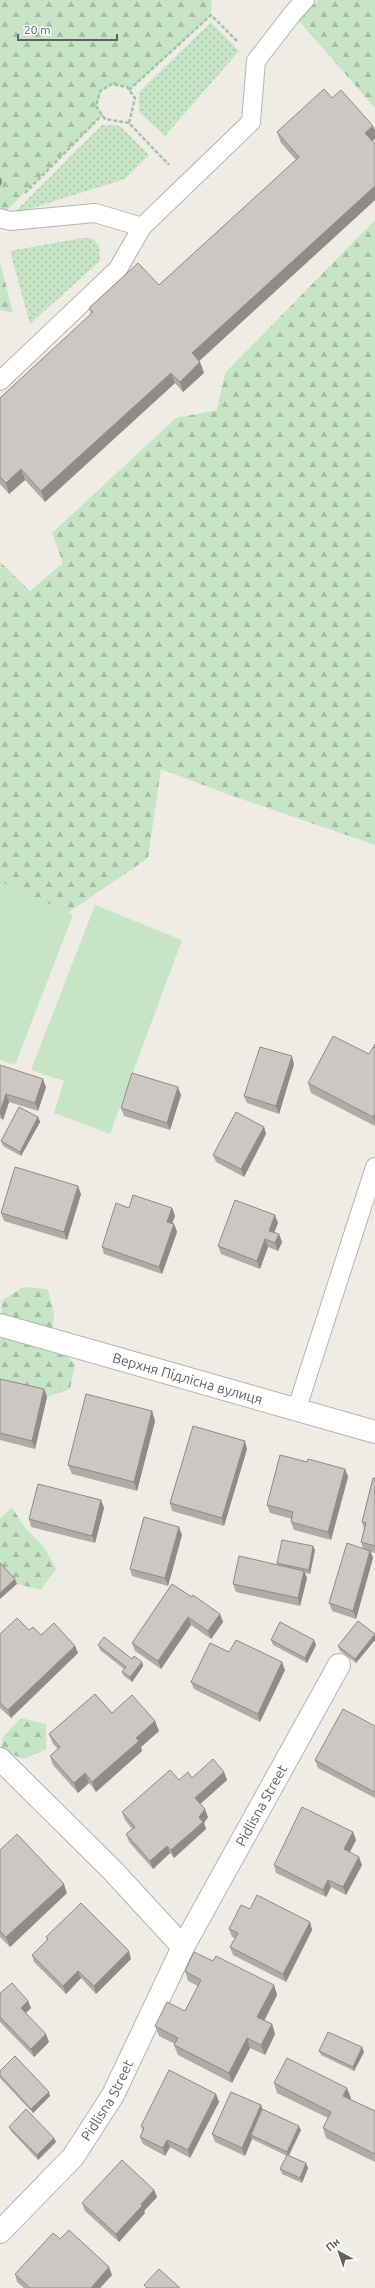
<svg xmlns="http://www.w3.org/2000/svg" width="375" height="2288" font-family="Ubuntu,sans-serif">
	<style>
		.grass { fill: url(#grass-dots) }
		.forest { fill: url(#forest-firs) }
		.garden { fill: #c7e5c4 }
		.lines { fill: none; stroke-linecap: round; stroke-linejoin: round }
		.lane-casing { stroke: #b1b4b7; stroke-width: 20 }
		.street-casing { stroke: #b1b4b7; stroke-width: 24 }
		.path { stroke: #9ec6a6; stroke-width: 2.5; stroke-dasharray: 4 2; stroke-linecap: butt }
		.lane { stroke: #fff; stroke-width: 18 }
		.street { stroke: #fff; stroke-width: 22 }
		.wall { fill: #afaba7 }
		.shaded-wall { fill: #8e8b88 }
		.building { fill: #cbc7c2; stroke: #8e8b88 }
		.labels { text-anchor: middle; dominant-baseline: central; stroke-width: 4; stroke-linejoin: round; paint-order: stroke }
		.street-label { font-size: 14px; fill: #5e6265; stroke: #fff }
	</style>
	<defs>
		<pattern id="grass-dots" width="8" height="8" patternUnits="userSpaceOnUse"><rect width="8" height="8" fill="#c7e5c4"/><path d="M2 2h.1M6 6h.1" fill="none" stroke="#a5bda3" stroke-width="1.8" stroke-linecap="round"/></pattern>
		<pattern id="forest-firs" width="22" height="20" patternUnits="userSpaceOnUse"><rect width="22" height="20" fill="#c7e5c4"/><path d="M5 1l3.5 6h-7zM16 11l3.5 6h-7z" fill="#a5bda3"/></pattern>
	</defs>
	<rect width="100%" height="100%" fill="#efece6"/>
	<path class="grass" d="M211,22l28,29 -74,85 -26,-24v-20z
		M102,125l18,1 29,29 -24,24 -112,35z
		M82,238h10l7,7 1,16 -70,63 -20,-73z"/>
	<path class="forest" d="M0,0h212l-1,15 -82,75 -3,-3 -14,-3 -11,7 -5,15 6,9 -102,102z
		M318,0h57v108l-77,-88z
		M375,220v625l-148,-51 -66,-25 -13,89 -107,73 -41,-37v-332l30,29 33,-28 -11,-30 124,-115 41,-8 8,-37z
		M0,261l13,52 -13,-3z
		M23,1287l25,2 6,25 -2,26 5,7 18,17 -5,25 -23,8 -47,-16v-55h3l-2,-25z
		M12,1507l13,21 19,19 12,22 -15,21 -24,-6 -17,-17v-48z
		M21,1718l25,6v25l-22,10 -23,-9 2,-13z"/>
	<path class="garden" d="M0,881l73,34 -58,150 -15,-5z
		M95,905l87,35 -72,194 -56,-21 10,-32 -33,-11z"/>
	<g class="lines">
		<g class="lane-casing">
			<path id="lane" d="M0,218l10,3 85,-8 47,14 109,-105 5,-61 37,-48 12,-13
				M0,381l118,-112 24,-42
				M296,1411l79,-244"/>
		</g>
		<g class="street-casing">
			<g id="street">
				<path id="s1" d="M0,1325l375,107"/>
				<path d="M0,1759l113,112 70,76"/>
				<path id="s2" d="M0,2232l73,-75 40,-62 70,-148 156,-282"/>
			</g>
		</g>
		<path class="path" d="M129,90l82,-75 27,27
			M129,123l-24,-4 -9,-13 4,-15 12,-7 15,3 8,11 -6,25 40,42
			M25,193l77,-78"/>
		<use href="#lane" class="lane"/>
		<use href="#street" class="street"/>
	</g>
	<path class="wall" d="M332,98l43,32v9l-3,2 3,3v56l-176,161 5,12 -21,19 -8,-9 -130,119 -20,-22 -16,14 -9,-10v-86l91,-84 -2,-6 70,-23 137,-125 -15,-17 -4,-11z
		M375,1044v82l-64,-33 -3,-10 61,-29z
		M294,1064l-15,50 -32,-11 -3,-7z
		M0,1065l46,22 -8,24 -29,-9 -6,18 -3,-2z
		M181,1095l-11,35 -46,-14 -3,-8z
		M38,1117l2,5 -19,34 -18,-10 -2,-5z
		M264,1127l2,7 -22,43 -28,-15 -3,-7z
		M81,1194l-14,46 -63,-19 -3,-8z
		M129,1208h43l3,8 -3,7 2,1 3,8 -15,42 -58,-20 -2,-7z
		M278,1223l-4,9 5,2 3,8 -4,9 -10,-4 -8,22 -39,-15 -3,-8z
		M0,1379l44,10 3,8 -12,52 -35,-9z
		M152,1411l3,10 -18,70 -65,-17 -4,-9z
		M247,1449l-23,77 -52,-15 -2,-8z
		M307,1462l38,7 3,8 -17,63 -37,-10 -3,-8 1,-3 -22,-6 -3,-8z
		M375,1478v75l-4,-1 2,6 -17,61 -24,-8 -3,-8 34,-55 -2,-6 3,-13 -2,-7z
		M101,1500l3,8 -9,35 -64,-16 -2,-8z
		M182,1535l-14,51 -36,-10 -2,-7z
		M315,1550l-5,24 -5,-1 2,5 -7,28 -64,-14 -3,-8 45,-19 -1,-2z
		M192,1597l28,17 3,8 -12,17 -20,-14 -30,44 -26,-18 -3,-8z
		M29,1630l12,5 34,11 3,7 -67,65 -11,-10v-74z
		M375,1634v6l-19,23 -16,-12 -2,-5z
		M271,1640h43l2,5 -9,18 -34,-18z
		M98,1645l34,14 10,3 1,4 -11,16 -8,-6 -2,-4 2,-3 -24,-19z
		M229,1652l56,18 -25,52 -66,-33 -3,-7z
		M112,1713l43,8 4,10 -18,16 1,4 -46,41 -7,-9 -11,10 -25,-28 -3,-9 8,-7 -5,-5 -4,-10z
		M375,1726v72l-57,-30 -3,-8z
		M224,1772l3,8 -27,24 8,13 -4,6 2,6 -32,29 -4,-5 -17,16 -24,-27 -3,-8 6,-5 -7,-9 -3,-8 57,-32z
		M353,1832l3,8 -6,12 12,13 -16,30 -15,-8 -5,10 -50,-24 -2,-8z
		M0,1850l67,43 -57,54 -10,-10z
		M250,1909l60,13 2,8 -26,52 -53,-27 -3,-8 5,-9 -3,-1 -3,-8z
		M46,1937l85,22 -35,35 -15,-16 -15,16 -32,-32 -2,-7 15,-15z
		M213,1961l61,24 3,10 -13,26 8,3 3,10 -10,21 -15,-7 -18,35 -54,-28 -4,-10 1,-1 -16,-8 -4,-10 30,-15 13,-25 -10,-5 -3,-10z
		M0,1993l28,8 3,7 -5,5 23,29 -15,15 -34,-35z
		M319,2051l45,1 -10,19 -33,-16z
		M0,2071l50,25 -17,17 -33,-35z
		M274,2083l77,15 -1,1 25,12v51l-49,-24 -3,-10 5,-10 -51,-25z
		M216,2094l3,8 -29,56 -20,-11 -5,9 -22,-12 -3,-7 3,-6 -2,-5z
		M261,2105l1,4 39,21 -12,26 17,7 2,5 -6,15 -20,-9 -2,-5 7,-13 -35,-17 -7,17 -30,-14 -3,-8z
		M9,2127l45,11 2,4 -18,18 -27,-29z
		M154,2190l3,7 -13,14 1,2 -26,29 -34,-31 -3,-8z
		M60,2239l52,36 -12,13h-76l-7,-6 -2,-8z"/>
	<path class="shaded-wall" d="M373,126l2,4v9l-6,5 -4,-11z
		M1,177l1,5 -2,5v-8z
		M375,186v14l-179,164 -4,-11z
		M200,362l4,11 -21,19 -3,-10z
		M171,373l4,10 -130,119 -4,-11z
		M21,469l4,11 -16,14 -3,-11z
		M292,1056l2,8 -15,50 -3,-8z
		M43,1079l3,8 -8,24 -3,-8z
		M178,1087l3,8 -11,35 -3,-7z
		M6,1094l3,8 -6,18 -3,-8z
		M375,1113v11l-2,-7z
		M38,1117l2,5 -19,34 -1,-4z
		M264,1127l2,7 -22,43 -3,-8z
		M78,1186l3,8 -14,46 -3,-8z
		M172,1208l3,8 -5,13 -3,-7z
		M275,1215l3,8 -6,15 -3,-7z
		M174,1224l3,8 -15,42 -3,-7z
		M279,1234l3,8 -4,9 -3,-8z
		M265,1239l3,8 -8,22 -3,-8z
		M44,1389l3,8 -12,52 -3,-8z
		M152,1411l3,10 -18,70 -3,-9z
		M245,1441l2,8 -23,77 -2,-8z
		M345,1469l3,8 -17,63 -3,-8z
		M101,1500l3,8 -9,35 -3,-7z
		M179,1527l3,8 -14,51 -3,-8z
		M313,1546l2,4 -5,24 -1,-4z
		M370,1551l3,7 -17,61 -3,-8z
		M304,1571l3,7 -7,28 -2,-8z
		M15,1579l2,5 -17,15v-6z
		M220,1614l3,8 -12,17 -3,-8z
		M188,1617l3,8 -30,44 -3,-8z
		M375,1634v6l-19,23 -1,-4z
		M314,1640l2,5 -9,18 -2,-5z
		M75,1646l3,7 -67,65 -3,-8z
		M142,1662l1,4 -11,16 -2,-5z
		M282,1662l3,8 -25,52 -2,-8z
		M155,1721l4,10 -18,16 1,4 -46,41 -4,-10 44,-44z
		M224,1772l3,8 -29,26 -3,-8z
		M85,1773l4,10 -11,10 -4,-10z
		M205,1809l3,8 -4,6 2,6 -32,29 -3,-8 28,-33z
		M353,1832l3,8 -9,17 -3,-8z
		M167,1846l3,7 -17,16 -3,-8z
		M359,1857l3,8 -16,30 -3,-8z
		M328,1880l3,7 -5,10 -3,-7z
		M64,1884l3,9 -57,54 -4,-10z
		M310,1922l2,8 -26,52 -3,-8z
		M129,1951l2,8 -35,35 -2,-8z
		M78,1971l3,7 -15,16 -3,-8z
		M274,1985l3,10 -16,32 -4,-10z
		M28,2001l3,7 -8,7 -2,-7z
		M272,2024l3,10 -10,21 -4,-10z
		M46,2034l3,8 -15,15 -3,-8z
		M247,2038l3,10 -18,35 -3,-10z
		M362,2047l2,5 -10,19 -1,-4z
		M347,2088l4,10 -4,7 -4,-9z
		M49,2092l1,4 -17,17 -2,-4z
		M216,2094l3,8 -29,56 -2,-8z
		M261,2105l3,8 -13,22 1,4 -7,17 -3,-8z
		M299,2126l2,4 -13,26 -1,-4z
		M54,2138l2,4 -18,18 -1,-5z
		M167,2140l3,7 -5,9 -2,-8z
		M306,2163l2,5 -6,15 -2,-5z
		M154,2190l3,7 -13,14 1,2 -26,29 -3,-8 25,-30z
		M109,2267l3,8 -12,13h-9z"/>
	<path class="building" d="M324,89l8,9 9,-8 32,36 -8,7 10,11v42l-183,167 8,9 -20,20 -9,-9 -130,118 -20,-22 -15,14 -6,-6v-79l93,-86 -4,-4 49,-45 21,22 140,-128 -22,-25z
		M333,1036l36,18 6,-10v69l-2,4 -65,-34z
		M260,1047l32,9 -16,50 -32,-10z
		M0,1065l43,14 -8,24 -29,-9 -6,18z
		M132,1073l46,14 -11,36 -46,-15z
		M19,1107l19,10 -18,35 -19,-11z
		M236,1112l28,15 -23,42 -28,-14z
		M15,1167l63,19 -14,46 -63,-19z
		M133,1195l39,13 -5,14 7,2 -15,43 -57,-20 14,-44 13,5z
		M235,1200l40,15 -6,16 10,3 -4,9 -10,-4 -8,22 -39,-15z
		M0,1379l44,10 -12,52 -32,-8z
		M86,1394l66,17 -18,71 -66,-17z
		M193,1426l52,15 -23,77 -52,-15z
		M280,1455l27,7 1,-3 37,10 -17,63 -37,-10 2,-10 -26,-7z
		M373,1478h2v68l-14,-4 5,-19 -4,-1z
		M38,1484l63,16 -9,36 -63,-17z
		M144,1517l35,10 -14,51 -35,-9z
		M282,1540l31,6 -4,24 -32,-7z
		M347,1543l23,8 -17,60 -24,-8z
		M239,1556l65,15 -6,27 -65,-14z
		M0,1563l15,16 -15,14z
		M172,1584l20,13 1,-2 27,19 -12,17 -20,-14 -30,44 -26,-18z
		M17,1618l12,12 4,-3 8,8 13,-12 21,23 -67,64 -8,-7v-69z
		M358,1621l17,13 -20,25 -17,-13z
		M280,1622l34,18 -9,18 -34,-18z
		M104,1637l28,22 2,-3 8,6 -12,15 -8,-5 4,-5 -28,-22z
		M236,1640l46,22 -24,52 -67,-32 19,-39 19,9z
		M95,1694l17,19 20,-18 23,26 -19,17 3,3 -47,41 -7,-9 -11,10 -24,-27 10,-9 -11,-13z
		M343,1709l32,17v64l-1,2 -59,-32z
		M213,1759l11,13 -29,26 10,11 -6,8 4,5 -32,28 -4,-4 -17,15 -24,-27 9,-7 -13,-15 48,-42 9,10 9,-8 4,6z
		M302,1807l51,25 -9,17 15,8 -16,30 -15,-7 -5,10 -49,-25z
		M17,1834l47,50 -58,53 -6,-6v-81z
		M257,1895l53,27 -27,52 -53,-27 8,-14 -9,-4 12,-24 9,4z
		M81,1903l48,48 -35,35 -16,-15 -15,15 -31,-31 16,-16 -2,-2z
		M194,1952l19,9 3,-5 58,29 -17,32 15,7 -11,21 -14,-7 -18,35 -55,-28 4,-7 -23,-12 12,-24 18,9 16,-31 -16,-9z
		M12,1983l16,18 -7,7 25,26 -15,15 -31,-32v-24z
		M328,2032l34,15 -9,20 -34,-16z
		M15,2056l34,36 -18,17 -31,-34v-4z
		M287,2058l60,30 -4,8 32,15v43l-52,-26 8,-16 -57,-29z
		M169,2070l47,24 -28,56 -21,-10 -4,8 -23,-11 4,-9 -3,-2z
		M231,2092l30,13 -19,43 -30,-14z
		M26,2109l28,29 -17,17 -28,-28z
		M262,2109l37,17 -12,26 -36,-17z
		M287,2155l19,8 -6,15 -20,-9z
		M122,2160l32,30 -13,14 1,2 -26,28 -34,-31z
		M69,2230l40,37 -18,21h-61l-15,-14 38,-41 7,6z
		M159,2269l21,19h-33l-3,-3z"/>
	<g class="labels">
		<g class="street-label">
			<text stroke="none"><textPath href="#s1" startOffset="195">Верхня Підлісна вулиця</textPath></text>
			<text stroke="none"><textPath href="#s2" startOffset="504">Pidlisna Street</textPath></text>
			<text stroke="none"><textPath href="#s2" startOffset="171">Pidlisna Street</textPath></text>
		</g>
	</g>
	<g transform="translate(339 2252) rotate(320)" stroke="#ffffff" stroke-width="3" paint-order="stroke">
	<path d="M0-3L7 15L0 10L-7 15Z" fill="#5e6265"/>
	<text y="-6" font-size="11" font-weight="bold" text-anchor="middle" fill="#5e6265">Пн</text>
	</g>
	<path d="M18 34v6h99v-6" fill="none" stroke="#5e6265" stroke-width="2"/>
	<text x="24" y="34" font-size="12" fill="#5e6265" stroke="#ffffff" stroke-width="3" paint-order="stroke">20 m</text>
</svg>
